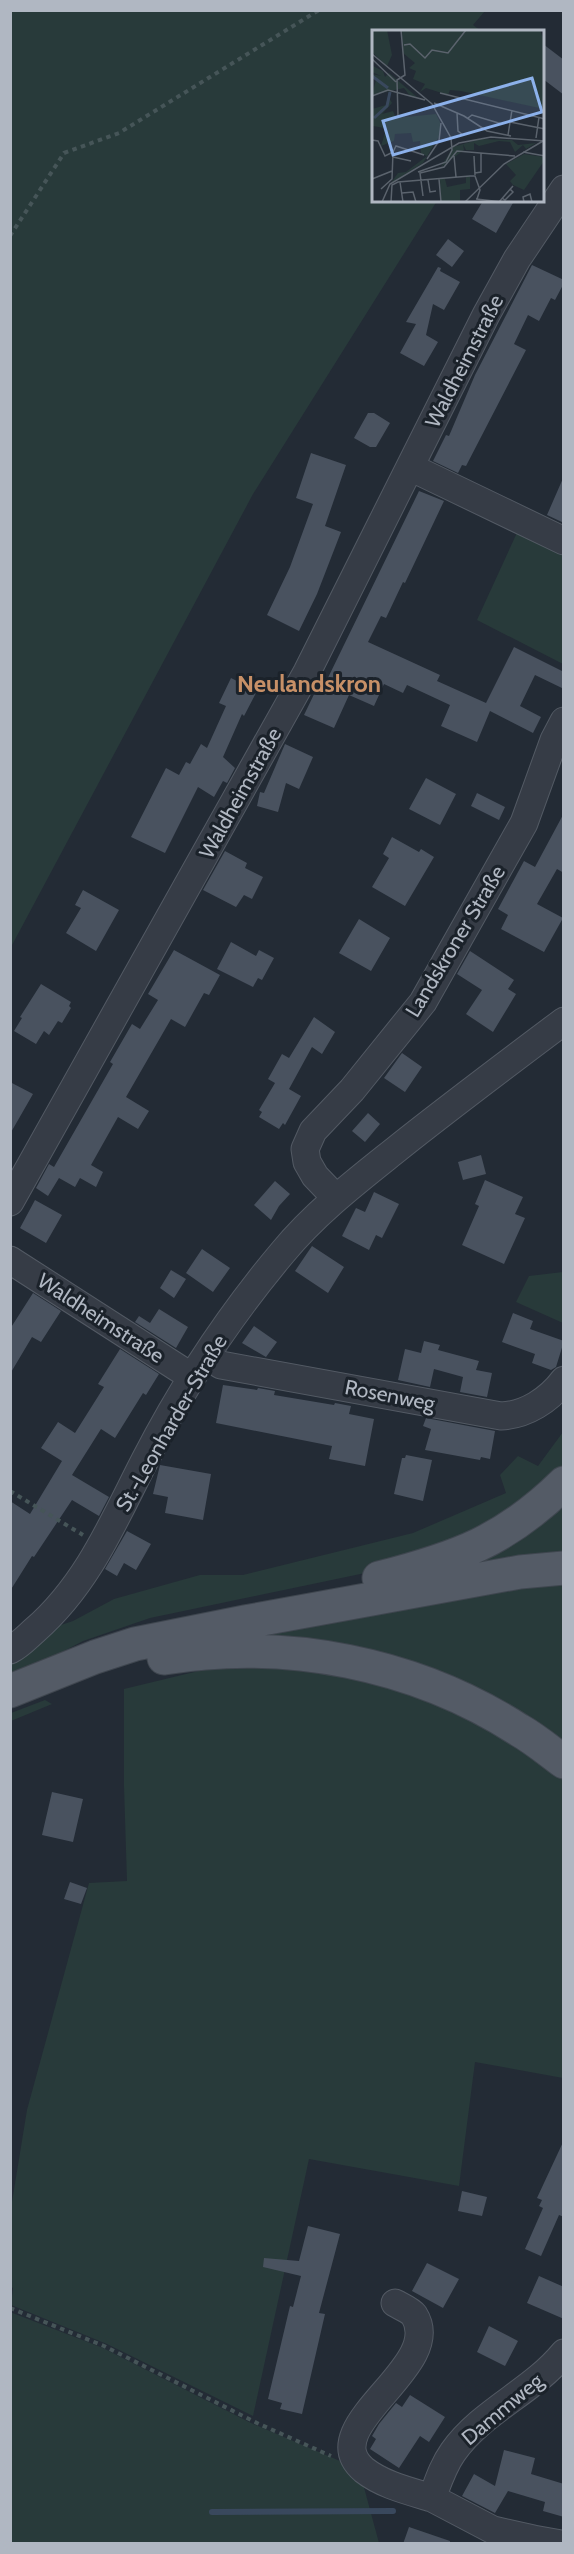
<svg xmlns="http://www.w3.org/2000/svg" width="574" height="2554" font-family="Cabin,sans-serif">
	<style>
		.green { fill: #283a3a }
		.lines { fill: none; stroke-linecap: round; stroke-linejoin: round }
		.stream { stroke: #39485d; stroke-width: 6 }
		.building { fill: #49525f }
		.minor-casing { stroke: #535a64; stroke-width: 29 }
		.major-casing { stroke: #3f464f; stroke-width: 35 }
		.path { stroke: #465558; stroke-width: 4; stroke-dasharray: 4.5 4.5; stroke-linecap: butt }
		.minor { stroke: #363c46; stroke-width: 27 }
		.major { stroke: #545b66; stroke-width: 33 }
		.labels { text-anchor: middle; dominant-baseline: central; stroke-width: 6; stroke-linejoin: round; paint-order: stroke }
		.street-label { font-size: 21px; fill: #b0b7c2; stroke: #1b222a }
		.quarter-label { font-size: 24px; font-weight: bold; fill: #c79067; stroke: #1b222a }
		.inset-river { fill: none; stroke: #39485d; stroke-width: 3 }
		.inset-road { fill: none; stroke: #5b636d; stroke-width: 1.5 }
		.view { fill: #8cb1eb; fill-opacity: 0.15; stroke: #8cb1eb; stroke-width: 3 }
		.inset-edge { fill: none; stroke: #b0b7c2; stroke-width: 3 }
	</style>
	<rect width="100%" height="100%" fill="#232b35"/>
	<path class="green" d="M11,10l474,1 -12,14 8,6 -108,1v169h64l-184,293 -242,453z
		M521,524l42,20v120l-86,-44z
		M563,1272v51l-47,-21 13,-26z
		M563,1432v37l-21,24 -134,71 -258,54 -67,23 -42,22 -30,12v-11l17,-12 27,-25 18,-6 41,-22 86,-24h43l170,-42 93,-40 -6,-18 18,-19 20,10z
		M563,1496v59l-59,7 -41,1z
		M563,1580v173l-39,-29 -285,-89z
		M276,1659l159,36 128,80v303l-88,-16 -16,124 -150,-27 -56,257 -146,-72 -96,-39 2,-17 -2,-1v-79l16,-98 62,-227 38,-2 -3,-95v-97l91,-22z
		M45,1700l7,4 -41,17v-8z
		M10,2312l93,36 148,75 89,38 22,19 17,63h-368z"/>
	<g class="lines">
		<path class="stream" d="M212,2512l181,-1"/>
	</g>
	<path class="building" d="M543,44l21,16v35l-21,-16z
		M483,201h31l-18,32 -24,-14z
		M448,239l16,12 -12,16 -16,-12z
		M532,265l32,15v3l-9,17 -4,-2 -12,23 -11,-6 -14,29 12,6 -60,116 -4,-1 -4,8 -25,-12 13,-26 3,1 26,-61z
		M438,267l3,1 -1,3 20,11 -16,28 -11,-6 -7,31 12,7 -14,24 -24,-13 16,-29 -10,-2z
		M368,413h6l16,10 -14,24h-6l-16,-9z
		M311,453l35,12 -21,61 16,6 -24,62 -18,37 -32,-16 23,-48 23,-63 -17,-6z
		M564,476v47l-17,-8z
		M419,491l25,10 -39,82 -2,-1 -17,36 -5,-2 -13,26 72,33 -3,6 49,22 28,-56 50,25v17l-29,-14 -15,31 21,11 -8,16 -43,-22 -13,31 -36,-16 9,-21 -43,-20 -4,8 -19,-9 -10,22 -25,-11 -15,33 -30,-13 14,-29 5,2z
		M231,678l26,13 -13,25 -2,-2 -19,43 12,11 -8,15 -4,-2 -9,16 -16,-10 -33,66 -34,-16 35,-69 13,7 7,-13 4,2 11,-20 6,4 19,-42 -7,-3z
		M285,744l28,13 -14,32 -13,-6 -8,29 -21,-6 3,-14 4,1z
		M426,778l30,16 -16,31 -31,-16z
		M477,793l28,14 -6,13 -28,-14z
		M564,813v60l-7,-4 -20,35 26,14 -19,34 -43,-23 7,-14 -10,-6 26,-48 11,6z
		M392,837l27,15 2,-3 13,8 -29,49 -33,-19 17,-29 -6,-4z
		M225,851l22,12 -2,5 18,9 -11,22 -8,-4 -8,12 -33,-17z
		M83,890l36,20 -23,41 -30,-18 15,-25 -6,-3z
		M359,919l31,19 -19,33 -32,-18z
		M231,942l25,14 3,-6 15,8 -12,22 -4,-2 -5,9 -36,-18z
		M174,950l46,25 -11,20 -5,-2 -19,34 -14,-8 -45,78 23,14 -11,18 -20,-12 -27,48 12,7 -7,15 -16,-9 -5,9 -16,-9 -11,18 -12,-8 13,-24 5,3 59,-103 -3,-2 22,-38 8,5 18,-29 -10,-6z
		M470,951l44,29 -6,9 8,5 -23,38 -27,-18 16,-24 -25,-16z
		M41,984l30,18 -2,4 2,2 -9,15 -4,-2 -9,14 -5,-4 -8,13 -22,-13 8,-13 -2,-1z
		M314,1017l21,15 -13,22 -10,-7 -23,42 12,7 -16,29 -2,-2 -4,6 -20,-12 3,-5 -3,-2 16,-27 -7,-4 14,-25 7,4z
		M402,1053l20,14 -17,25 -21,-14z
		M10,1082l23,12 -23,40z
		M368,1113l12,11 -15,18 -13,-11z
		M481,1155l5,19 -23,6 -5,-18z
		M485,1180l38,17 -8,17 10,4 -21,46 -42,-19 17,-39 -4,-2z
		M275,1181l15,13 -11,12 -8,14 -17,-15z
		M374,1192l25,12 -17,34 -6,-3 -7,15 -27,-14 14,-28 9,4z
		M35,1200l27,15 -16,28 -26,-15z
		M312,1246l32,21 -16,26 -33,-22z
		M202,1249l28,19 -17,24 -27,-19z
		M171,1270l15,9 -12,19 -14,-10z
		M33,1293l28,18 -20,31 -9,-5 -22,37v-45z
		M159,1309l29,18 -12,21 -41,-26 4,-6 11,7z
		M513,1313l20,8 -3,8 34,12 -8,26 -5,3 -19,-7 3,-9 -33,-12z
		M254,1326l23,16 -11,15 -24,-14z
		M424,1341l16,4 -2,5 41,11 -3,9 16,3 -5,24 -27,-5 3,-15 -29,-8 -4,18 -32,-7 7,-31 16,4z
		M120,1349l39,25 -13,21 -3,-2 -28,45 -14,-9 -29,46 37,22 -10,19 -27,-16 -38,57 -2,-1 -22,35v-90l20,13 32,-53 -21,-13 17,-26 17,11 29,-46 -6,-3z
		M223,1385l34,5 1,-2 17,3 -1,4 60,10 1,-2 16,3 -2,8 25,5 -9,47 -36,-7 3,-13 -116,-23z
		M426,1418l69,13 -5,28 -9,-2 -1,3 -55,-10 6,-21 -8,-3z
		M406,1455l26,5 -9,41 -29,-7 8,-36h3z
		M160,1465l51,9 -8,46 -38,-7 3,-16 -15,-3z
		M127,1531l24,13 -15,26 -12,-7 -7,13 -12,-7z
		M52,1792l31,7 -10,43 -31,-7z
		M70,1882l17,6 -6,16 -17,-5z
		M564,2140v77l-5,-2 -18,41 -16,-7 18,-41 -4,-2 3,-6 -5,-2z
		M462,2191l25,6 -5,19 -24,-5z
		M308,2226l32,8 -21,79 6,1 -23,100 -22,-5 2,-6 -14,-4 22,-93 3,1 8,-31 -38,-9 1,-9 35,3z
		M427,2263l32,16 -16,29 -31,-17z
		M539,2276l25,11v32l-37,-16z
		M489,2326l29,15 -13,25 -28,-14z
		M410,2395l35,22 -16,25 -9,-6 -21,32 -29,-19 6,-10 -4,-3 7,-12 17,-21 6,4z
		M504,2450l31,8 -4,16 33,10v33l-21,-6 2,-9 -37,-11 -13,22 -33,-17 12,-22 21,12z
		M409,2527l41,14v3h-47z"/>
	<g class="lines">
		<g class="minor-casing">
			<path id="minor" d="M410,467l154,74
				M336,1198l-21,-22 -8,-14 -2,-13 8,-18 39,-41 71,-88 101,-179 30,-83 10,-19
				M10,1202l297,-530 179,-357 31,-56 47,-70
				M10,1260l182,117
				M207,1356l14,9 280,51c25,-1 48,-16 63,-36
				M10,1650c10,-5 17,-13 25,-20 53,-46 79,-110 110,-170 38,-74 85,-145 138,-208 33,-40 75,-72 115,-104 54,-43 110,-85 166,-127
				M395,2303c5,3 15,7 19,12 33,52 -102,111 -50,155 19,15 45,21 68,28
				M533,2539l-40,-9 -61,-32c6,-16 11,-32 21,-46 29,-41 79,-60 111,-99
				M531,2544l2,-5 28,5"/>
		</g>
		<g class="major-casing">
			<path id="major" d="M379,1578c78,-20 126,-37 185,-95
				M164,1658c122,-20 251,5 355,72 16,9 30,21 45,32
				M10,1691l85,-34 40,-13 110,-22 275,-50 44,-4"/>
		</g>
		<path class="path" d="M10,236l54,-83 55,-20 200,-123
			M10,1491l73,44
			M10,2308l94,38 153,77 74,33"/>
		<use href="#minor" class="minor"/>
		<use href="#major" class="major"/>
	</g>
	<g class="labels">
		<g class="street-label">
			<text transform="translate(464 361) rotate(-63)">Waldheimstraße</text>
			<text transform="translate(240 793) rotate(-61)">Waldheimstraße</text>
			<text transform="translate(455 941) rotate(-59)">Landskroner Straße</text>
			<text transform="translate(101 1318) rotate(33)">Waldheimstraße</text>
			<text transform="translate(390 1395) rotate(11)">Rosenweg</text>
			<text transform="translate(171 1423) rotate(-60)">St.-Leonharder-Straße</text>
			<text transform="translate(502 2409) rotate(-40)">Dammweg</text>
		</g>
		<g class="quarter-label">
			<text x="309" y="683">Neulandskron</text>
		</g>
	</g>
	<g transform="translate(372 30)">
		<rect width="172" height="172" fill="#232b35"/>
		<path d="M0,0h15l5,25 -5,11 -15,-14zM30,0h138l4,11v68l-83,-18 -11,-1 -2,5 -22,-7 -6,4 5,-8 -12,-5 3,-8 -7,-3 6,-5 -12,-10zM1,36l10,5 2,6 4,-4 28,24 -7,-1 -6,-8 -32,7 4,-15 -4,-6 9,2 -9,-4zM16,66l4,7 -10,11 11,-3 3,7 40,-4 4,8v13l-17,28 -32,20 7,-10 8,-1 21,-16 -6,-2 -1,-13 -7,1 -2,-9 -16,1 -1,7 -13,5 4,-13 -1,-5 -11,-2 -1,-17 14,-4zM108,109l32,1 6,5 18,-2 -10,6 -3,-4 -8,7 -5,-10 -11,-1 -20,5 -5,-3v7h-8l-3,-6 1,6 -23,17 12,-20zM152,124l20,3v4l-20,29 -11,-5 -3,-4 6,-6 -10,-11zM98,146v13l-10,1v12h-19l-1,-23h5l2,8 19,-4v-6z" fill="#283a3a"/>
		<path class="inset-river" d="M0,46l16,12M2,88l13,-12 3,-14"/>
		<path class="inset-road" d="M32,15l6,-1 15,14 7,-8 16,3 18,-23M0,24l60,50 19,34 1,12 -6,12 -28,10M0,29l24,23M68,63l105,26M0,66l16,-6 37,10M62,73l30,13 23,15 24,5M85,83l1,18 5,4M26,86l-1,-36 8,-5 -4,-45M96,88l4,-3 30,9M138,92l35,7M136,105l4,-25M164,108l3,-21M0,110l6,1 7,15 8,-4 -1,27 -11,10M21,122l3,-6 28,9M151,122l22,4M82,126l2,21M102,126l1,19M21,127l18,4M55,129l12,-18 2,-18M103,143l6,-1v-19M0,149l20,-8M67,149l2,23M56,150l2,12 6,-1M28,152l3,20M30,163l11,-1 3,10M51,166l-3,-23 24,-6 13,-16 58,5M130,168l3,2 8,-8 -3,-3M104,169l26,3M10,172l8,-18 69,-41 32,-6 54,4M19,172l1,-17 6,-3 72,-6h5l5,14 -3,9M93,172l39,-38 39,-23M127,172l14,-16M152,172l-1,-5 7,-3 2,8"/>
		<path class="view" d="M160,48l10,34 -149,43 -10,-34z"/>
		<rect width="172" height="172" class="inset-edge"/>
	</g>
	<rect width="574" height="2554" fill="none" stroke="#b0b7c2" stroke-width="24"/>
</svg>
